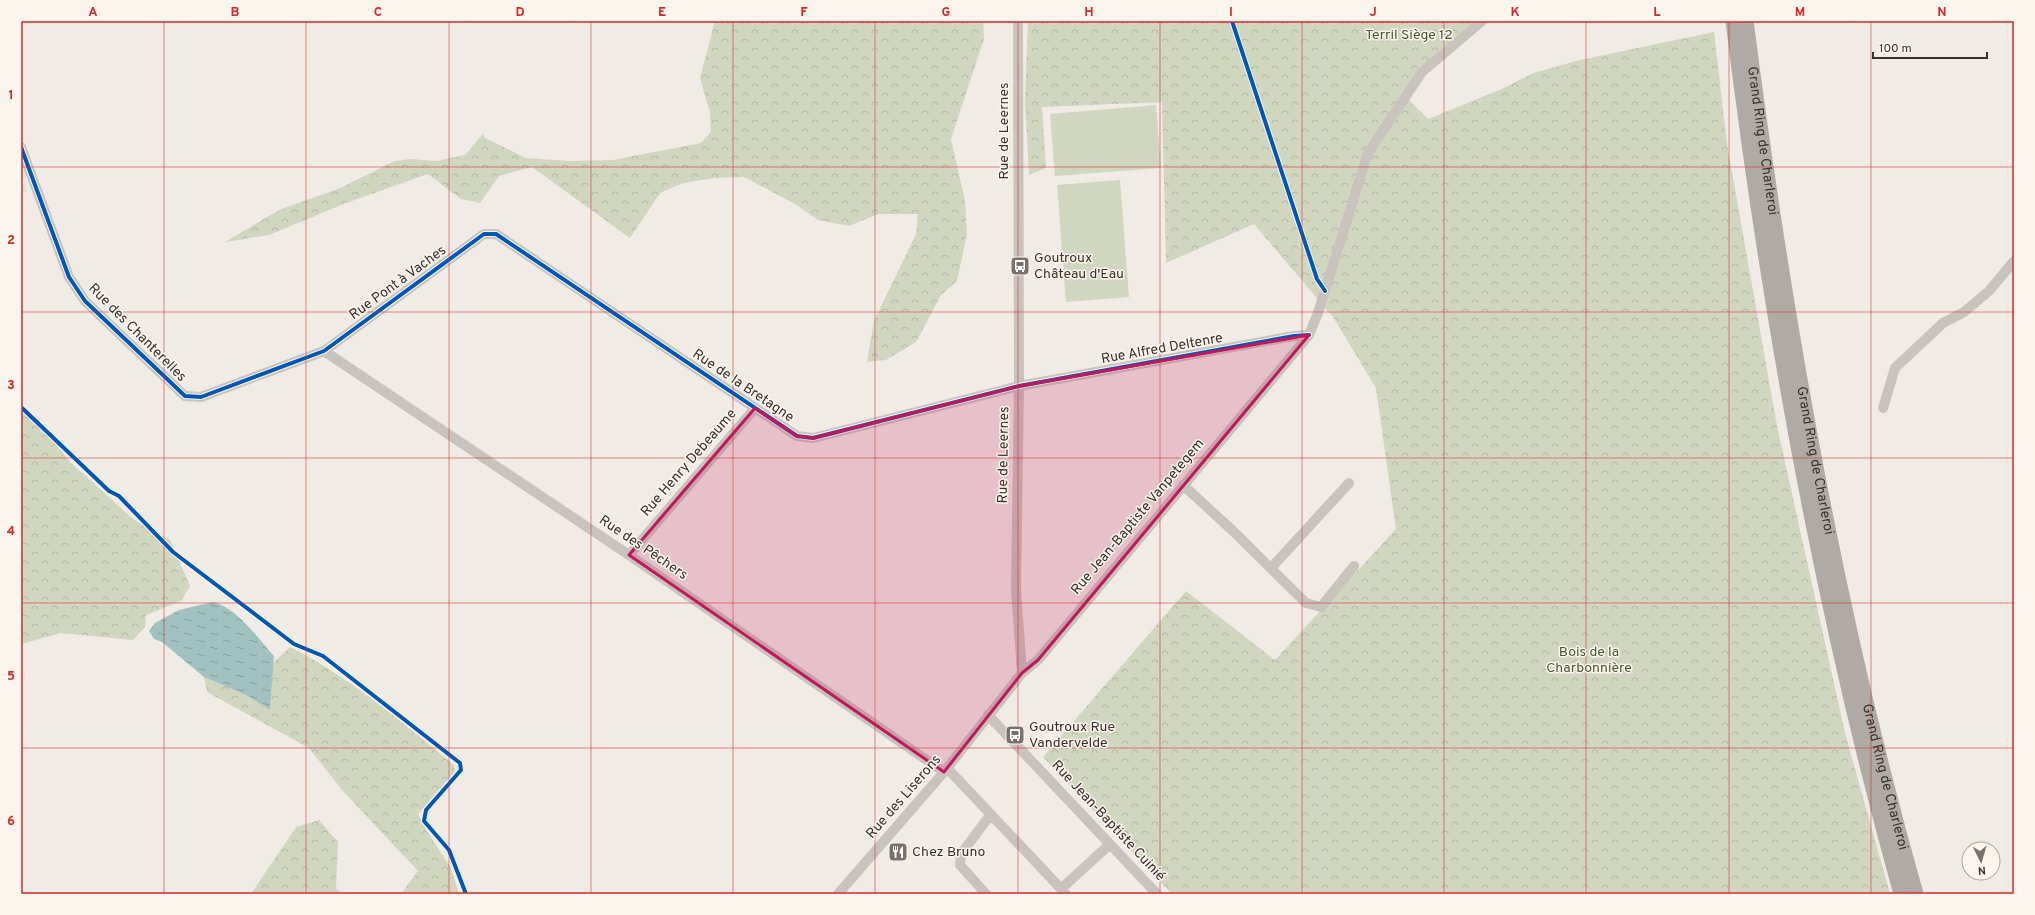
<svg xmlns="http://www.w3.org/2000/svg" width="2035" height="915" font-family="Overpass,sans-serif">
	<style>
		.forest { fill: url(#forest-crowns) }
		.green { fill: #d1d6bf }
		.water { fill: url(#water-ripples) }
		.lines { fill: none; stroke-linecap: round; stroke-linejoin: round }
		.minor { stroke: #c9c3be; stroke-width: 10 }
		.highway { stroke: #afaaa4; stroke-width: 15 }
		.cycleway-casing { stroke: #fbf5ee; stroke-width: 6 }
		.cycleway { stroke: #0057b8; stroke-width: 4 }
		.marked { fill: #c2185b; fill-opacity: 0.2; stroke: #c2185b; stroke-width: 3; stroke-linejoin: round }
		.grid { fill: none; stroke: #d62828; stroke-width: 1; stroke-opacity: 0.55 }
		.labels { text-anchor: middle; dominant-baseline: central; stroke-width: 3; stroke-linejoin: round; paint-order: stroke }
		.park-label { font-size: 14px; fill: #4a5a2e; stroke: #fbf5ee }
		.street-label { font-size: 14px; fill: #3b302b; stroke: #fbf5ee }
		.poi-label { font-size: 14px; fill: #3b302b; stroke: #fbf5ee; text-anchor: start }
		.neatline { fill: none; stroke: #d62828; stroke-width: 1.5 }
		.grid-label { font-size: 13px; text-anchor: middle; font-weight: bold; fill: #d62828 }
	</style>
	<defs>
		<pattern id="forest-crowns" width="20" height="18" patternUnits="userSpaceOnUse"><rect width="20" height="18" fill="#d1d6bf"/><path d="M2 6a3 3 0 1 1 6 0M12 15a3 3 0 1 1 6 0" fill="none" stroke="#b4b8a4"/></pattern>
		<pattern id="water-ripples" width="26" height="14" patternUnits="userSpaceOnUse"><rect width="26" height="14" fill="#a1c2c1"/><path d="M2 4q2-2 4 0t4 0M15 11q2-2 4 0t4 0" fill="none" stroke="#849e9d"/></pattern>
	</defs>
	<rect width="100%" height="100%" fill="#f0ebe5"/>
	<path class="forest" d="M715,21h268l1,18 -33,100 14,62 2,33 -10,47 -16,14 -25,47 -30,18 -19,2 7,-41 42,-87 2,-20h-40l-29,12 -31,-6 -23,-16 -51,-27 -30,1 -31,5 -23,10 -30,45 -98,-71 -33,9 -19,27 -19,-4 -33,-25 -82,29 -77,32 -44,7 54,-32 61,-22 55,-27 16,-2 25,2 29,-6 18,-21 2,4 41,20 44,3 43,-1 88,-17 10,-11 -1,-19 -10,-35z
		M1028,21h454l-60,51 -16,25 22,22 76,-31 29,-15 47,-13 134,-28 13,112 50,282 68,307 45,161h-718l-129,-137 143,-166 89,69 121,-131 -20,-141 -43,-71 -79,-93 -88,39 -4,-161 -120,5 4,61 -17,7 -4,-75z
		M21,402l49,60 63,57 37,21 20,46 -9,15 -35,14 -1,12 -12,13 -72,-7 -40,11z
		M290,647c60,30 112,76 164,118l1,6 -37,43 8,16 25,38 8,26h-58l17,-23 -76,-81 -33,-42 -102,-56 -3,-15 42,18 24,15 3,-47z
		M319,820l19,22 -2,46 7,6h-92l45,-67z"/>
	<path class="green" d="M1156,105l5,63 -106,8 -5,-62z
		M1120,180l9,117 -63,5 -9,-117z"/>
	<path class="water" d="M213,602c24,6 44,35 61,54l-4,54 -24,-15 -42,-18 -42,-35 -8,-3 -5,-8 6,-8 24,-13z"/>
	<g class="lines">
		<path class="minor" d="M1018,21l1,365 -3,204 6,83
			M21,147l48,130 16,24 100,95 16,1 123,-46 160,-117h12l301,202 16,2 206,-52 275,-50 15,-1
			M324,351l305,204 315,217
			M1883,408l12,-40 48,-45 21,-11 25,-21 25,-30
			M1183,485l50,46 73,72 15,4 33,-41
			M629,555l126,-147
			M1271,568l78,-85
			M988,715l169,179
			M947,768l119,126
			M1061,889l49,-45
			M838,894l106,-122 78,-99 16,-13 271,-325 9,-22 50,-160 54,-81 60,-51
			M986,894l-26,-29 1,-11 30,-40"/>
		<g class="highway">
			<path d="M1733,21c36,294 88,587 168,873"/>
			<path id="s1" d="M1746,21c38,294 89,588 170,873"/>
		</g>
		<g class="cycleway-casing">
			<path id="cycleway" d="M1232,21l85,258 8,12
				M21,147l48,130 16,24 100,95 16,1 123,-46 160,-117h12l301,202 16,2 206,-52 275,-50 15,-1
				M21,407l88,84 10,5 54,56 121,92 29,12 137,107 1,7 -35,40 -2,11 25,29 17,44"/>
		</g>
		<use href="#cycleway" class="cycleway"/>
	</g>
	<path class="marked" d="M1309,335l-271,325 -16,13 -78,99 -315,-217 126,-147 42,28 16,2 206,-52z"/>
	<path class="grid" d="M164,21v873M306,21v873M449,21v873M591,21v873M733,21v873M875,21v873M1018,21v873M1160,21v873M1302,21v873M1444,21v873M1586,21v873M1729,21v873M1871,21v873M21,167h1993M21,312h1993M21,458h1993M21,603h1993M21,748h1993"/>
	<defs>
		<g id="bus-square" transform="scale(1)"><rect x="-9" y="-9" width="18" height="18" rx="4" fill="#7a716c" stroke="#fbf5ee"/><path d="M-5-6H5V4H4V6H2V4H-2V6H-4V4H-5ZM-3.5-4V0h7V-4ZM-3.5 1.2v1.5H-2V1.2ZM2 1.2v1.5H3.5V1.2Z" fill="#fff"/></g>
		<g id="restaurant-square" transform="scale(1)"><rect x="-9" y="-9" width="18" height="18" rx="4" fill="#7a716c" stroke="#fbf5ee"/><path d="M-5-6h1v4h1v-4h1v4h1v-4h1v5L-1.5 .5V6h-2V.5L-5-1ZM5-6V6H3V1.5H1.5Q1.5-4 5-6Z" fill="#fff"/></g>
	</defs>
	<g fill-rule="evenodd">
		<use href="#bus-square" x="1020" y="266"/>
		<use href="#bus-square" x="1015" y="735"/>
		<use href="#restaurant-square" x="898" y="852"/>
	</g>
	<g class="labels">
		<g class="park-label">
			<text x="1409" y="35">Terril Siège 12</text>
			<text x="1589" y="652">Bois de la<tspan x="1589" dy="16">Charbonnière</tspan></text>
		</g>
		<g class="street-label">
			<text transform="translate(1004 131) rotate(-90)">Rue de Leernes</text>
			<text stroke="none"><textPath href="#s1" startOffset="121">Grand Ring de Charleroi</textPath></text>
			<text transform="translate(398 283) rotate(-36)">Rue Pont à Vaches</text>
			<text transform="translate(137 333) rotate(45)">Rue des Chanterelles</text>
			<text transform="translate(1162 349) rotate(-10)">Rue Alfred Deltenre</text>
			<text transform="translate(743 386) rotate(34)">Rue de la Bretagne</text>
			<text transform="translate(1004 455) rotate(-89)">Rue de Leernes</text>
			<text stroke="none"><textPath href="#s1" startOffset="445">Grand Ring de Charleroi</textPath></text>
			<text transform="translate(689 463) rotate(-49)">Rue Henry Debeaume</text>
			<text transform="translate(1138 517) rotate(-50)">Rue Jean-Baptiste Vanpetegem</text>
			<text transform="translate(643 548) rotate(34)">Rue des Pêchers</text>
			<text stroke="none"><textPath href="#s1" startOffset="769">Grand Ring de Charleroi</textPath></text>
			<text transform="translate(904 797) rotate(-49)">Rue des Liserons</text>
			<text transform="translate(1108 821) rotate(47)">Rue Jean-Baptiste Cuinié</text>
		</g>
		<g class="poi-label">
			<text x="1034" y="258">Goutroux<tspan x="1034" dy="16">Château d'Eau</tspan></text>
			<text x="1029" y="727">Goutroux Rue<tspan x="1029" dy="16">Vandervelde</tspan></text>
			<text x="912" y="852">Chez Bruno</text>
		</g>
	</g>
	<rect width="2035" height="915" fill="none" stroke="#fbf5ee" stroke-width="44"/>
	<g transform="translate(1981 861) rotate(175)"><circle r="19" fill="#fbf5ee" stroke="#aea6a0"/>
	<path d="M0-3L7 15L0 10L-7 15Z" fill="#7a716c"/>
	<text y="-6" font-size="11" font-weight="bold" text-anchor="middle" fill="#3b302b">N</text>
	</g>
	<path d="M1873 52v6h114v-6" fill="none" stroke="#3b302b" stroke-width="2"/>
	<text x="1879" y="52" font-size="12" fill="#3b302b" stroke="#fbf5ee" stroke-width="3" paint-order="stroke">100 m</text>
	<rect x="22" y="22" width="1991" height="871" class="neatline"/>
	<g class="grid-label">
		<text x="93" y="16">A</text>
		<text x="235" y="16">B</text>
		<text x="378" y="16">C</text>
		<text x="520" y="16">D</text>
		<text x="662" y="16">E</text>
		<text x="804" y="16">F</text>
		<text x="946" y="16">G</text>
		<text x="1089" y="16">H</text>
		<text x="1231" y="16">I</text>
		<text x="1373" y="16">J</text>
		<text x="1515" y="16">K</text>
		<text x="1657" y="16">L</text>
		<text x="1800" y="16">M</text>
		<text x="1942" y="16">N</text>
		<text x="11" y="99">1</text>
		<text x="11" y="244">2</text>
		<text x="11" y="389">3</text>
		<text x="11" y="535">4</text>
		<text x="11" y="680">5</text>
		<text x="11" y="825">6</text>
	</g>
</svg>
